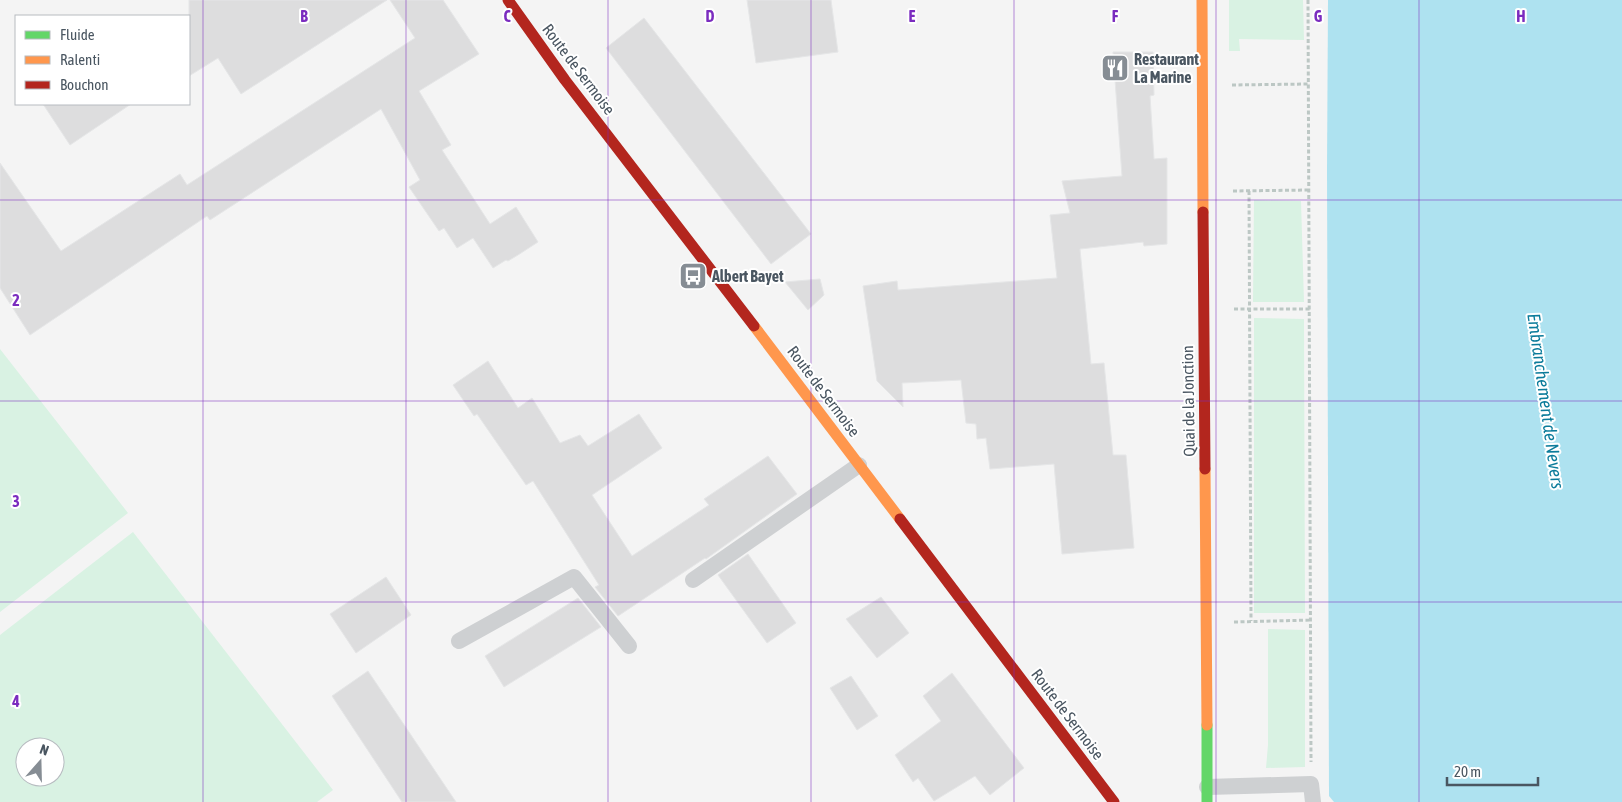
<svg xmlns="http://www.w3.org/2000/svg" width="1622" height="802" font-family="'Asap Condensed',sans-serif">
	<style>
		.green { fill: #d9f2e3; fill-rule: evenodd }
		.water { fill: #aee2f0 }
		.building { fill: #ddddde; stroke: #e5e6e7 }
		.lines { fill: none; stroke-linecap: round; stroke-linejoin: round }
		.path { stroke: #bcc7c4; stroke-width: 3; stroke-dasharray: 4 2.5; stroke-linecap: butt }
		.lane { stroke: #ced0d2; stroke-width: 16 }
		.fast { stroke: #63d668; stroke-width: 11 }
		.slow { stroke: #ff974d; stroke-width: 11 }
		.jam { stroke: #b3261e; stroke-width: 11 }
		.grid { fill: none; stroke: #7b2cbf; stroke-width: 1; stroke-opacity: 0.55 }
		.labels { text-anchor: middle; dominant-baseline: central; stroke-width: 4; stroke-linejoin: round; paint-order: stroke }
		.poi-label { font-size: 16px; font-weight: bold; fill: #4a5661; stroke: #fff; text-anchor: start }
		.street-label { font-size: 16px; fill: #4a5661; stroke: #fff }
		.water-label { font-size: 18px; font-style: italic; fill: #0c7c9b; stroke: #fff }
		.grid-label { font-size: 16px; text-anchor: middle; font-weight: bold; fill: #7b2cbf; stroke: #fff; stroke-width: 4; stroke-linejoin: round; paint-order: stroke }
	</style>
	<rect width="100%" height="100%" fill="#f4f4f4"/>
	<path class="green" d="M1229,0h74l1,40 -65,-1 1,12h-11z
		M1254,200l47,1 3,101h-51z
		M1254,318l50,1 1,294h-51z
		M0,349l128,164 -128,99z
		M133,532l200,258 -16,12h-317v-167zM25,747h30v30h-30z
		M1268,629l37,1v137l-39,1 2,-23z"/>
	<path class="water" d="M1328,0h294v802h-288l-5,-6 -2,-626z"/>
	<path class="building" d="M189,0h198l-146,94 -23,-36 -29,18z
		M390,0h53l36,54 -60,37 32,54 -9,5 48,74 26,-17 22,35 -20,13 -10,6 -2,-1 -13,8 -20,-30 -16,10 -13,-20 -5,3 -30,-44 11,-7 -39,-71 -171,111 -3,-4 -177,119 -30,-47v-125l61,88 119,-77 7,11 228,-147z
		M747,0h84l7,52 -82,11z
		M644,18l167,216 -40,30 -165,-216z
		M1113,52h40l1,43 -4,1 4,63 13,-1v86l-23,2 -1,-4 -63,7 11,115 13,-1 9,92h13l8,93 -72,6 -8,-90 -64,5 -4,-31 -9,1 -1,-15 -10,-1 -5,-43 -59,3 1,24 -26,-26 -14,-95 34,-5 1,9 159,-12 -7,-63 20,-2 -8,-32 60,-5z
		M43,104h88l-61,41z
		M820,279l4,16 -16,15 -23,-28z
		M488,361l30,47 14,-10 28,45 20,-8 8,11 51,-32 23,34 -70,47 40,61 77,-51 -5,-6 64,-43 29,38 -91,65 -1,-1 -87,58 -23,-29 4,-2 -66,-104 -7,4 -49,-71 -3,2 -21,-31z
		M748,554l48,69 -29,20 -49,-68z
		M386,577l25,38 -55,38 -26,-39z
		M881,597l28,36 -32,25 -31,-39z
		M578,598l23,29 -97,60 -19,-31z
		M368,671l88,131h-54l-70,-106z
		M952,673l72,95 -34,27 -15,-19 -41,25 -16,-23 -5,4 -18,-27 46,-34 -18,-25z
		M851,676l27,40 -21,14 -27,-42z"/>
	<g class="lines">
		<path class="path" d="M1308,0l3,762
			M1232,85l76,-1
			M1233,191l76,-1
			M1249,191l2,430
			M1234,309h76
			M1234,622l77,-2"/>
		<path class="lane" d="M693,580l166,-115
			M459,641l115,-64 55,69
			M1207,787l104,-3 2,18"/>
		<path class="fast" d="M1207,725v77"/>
		<path class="slow" d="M1202,0l1,212
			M754,326l146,193
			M1205,469l2,256"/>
		<path class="jam" d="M508,0l57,80 189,246
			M1203,212l2,257
			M900,519l214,283"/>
	</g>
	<path class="grid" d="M203,0v802M406,0v802M608,0v802M811,0v802M1014,0v802M1216,0v802M1419,0v802M0,200h1622M0,401h1622M0,602h1622"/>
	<defs>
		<g id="restaurant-square" transform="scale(1.4375)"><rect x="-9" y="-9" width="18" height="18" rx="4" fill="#868d94" stroke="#fff"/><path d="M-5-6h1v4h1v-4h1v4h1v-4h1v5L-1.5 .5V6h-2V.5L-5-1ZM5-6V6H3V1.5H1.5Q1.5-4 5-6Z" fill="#fff"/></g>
		<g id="bus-square" transform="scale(1.4375)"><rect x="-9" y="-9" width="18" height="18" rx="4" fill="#868d94" stroke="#fff"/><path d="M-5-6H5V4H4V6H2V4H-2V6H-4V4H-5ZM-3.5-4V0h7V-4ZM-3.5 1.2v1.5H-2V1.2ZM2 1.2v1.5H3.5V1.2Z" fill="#fff"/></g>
	</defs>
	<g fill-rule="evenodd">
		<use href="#restaurant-square" x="1115" y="68"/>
		<use href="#bus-square" x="693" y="276"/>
	</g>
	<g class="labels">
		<g class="poi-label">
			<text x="1134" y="59">Restaurant<tspan x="1134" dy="18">La Marine</tspan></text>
			<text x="712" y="276">Albert Bayet</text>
		</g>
		<g class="street-label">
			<text transform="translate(579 69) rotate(53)">Route de Sermoise</text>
			<text transform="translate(824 391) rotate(53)">Route de Sermoise</text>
			<text transform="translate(1188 401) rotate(-91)">Quai de la Jonction</text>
			<text transform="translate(1068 714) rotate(53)">Route de Sermoise</text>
		</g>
		<g class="water-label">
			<text transform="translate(1546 401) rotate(82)">Embranchement de Nevers</text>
		</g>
	</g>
	<g class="grid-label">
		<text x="304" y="22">B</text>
		<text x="507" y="22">C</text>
		<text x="710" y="22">D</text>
		<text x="912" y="22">E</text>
		<text x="1115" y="22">F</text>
		<text x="1318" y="22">G</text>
		<text x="1521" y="22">H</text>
		<text x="16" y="306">2</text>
		<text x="16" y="507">3</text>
		<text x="16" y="707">4</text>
	</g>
	<rect x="15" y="15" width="175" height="90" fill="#ffffff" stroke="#b7bbc0"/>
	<rect x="25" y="31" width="25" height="8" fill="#63d668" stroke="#b7bbc0"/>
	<text x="60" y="40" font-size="15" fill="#4a5661">Fluide</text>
	<rect x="25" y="56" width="25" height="8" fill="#ff974d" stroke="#b7bbc0"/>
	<text x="60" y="65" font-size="15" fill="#4a5661">Ralenti</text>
	<rect x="25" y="81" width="25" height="8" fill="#b3261e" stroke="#b7bbc0"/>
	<text x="60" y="90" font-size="15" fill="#4a5661">Bouchon</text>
	<g transform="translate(40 762) rotate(20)"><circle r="24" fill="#ffffff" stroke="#b7bbc0"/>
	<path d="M0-4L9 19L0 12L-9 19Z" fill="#868d94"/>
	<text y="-8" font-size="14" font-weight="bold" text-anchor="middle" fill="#4a5661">N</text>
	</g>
	<path d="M1447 777v8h91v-8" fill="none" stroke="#4a5661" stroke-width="2.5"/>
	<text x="1454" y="777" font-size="15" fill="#4a5661" stroke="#ffffff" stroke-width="4" paint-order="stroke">20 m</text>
</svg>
